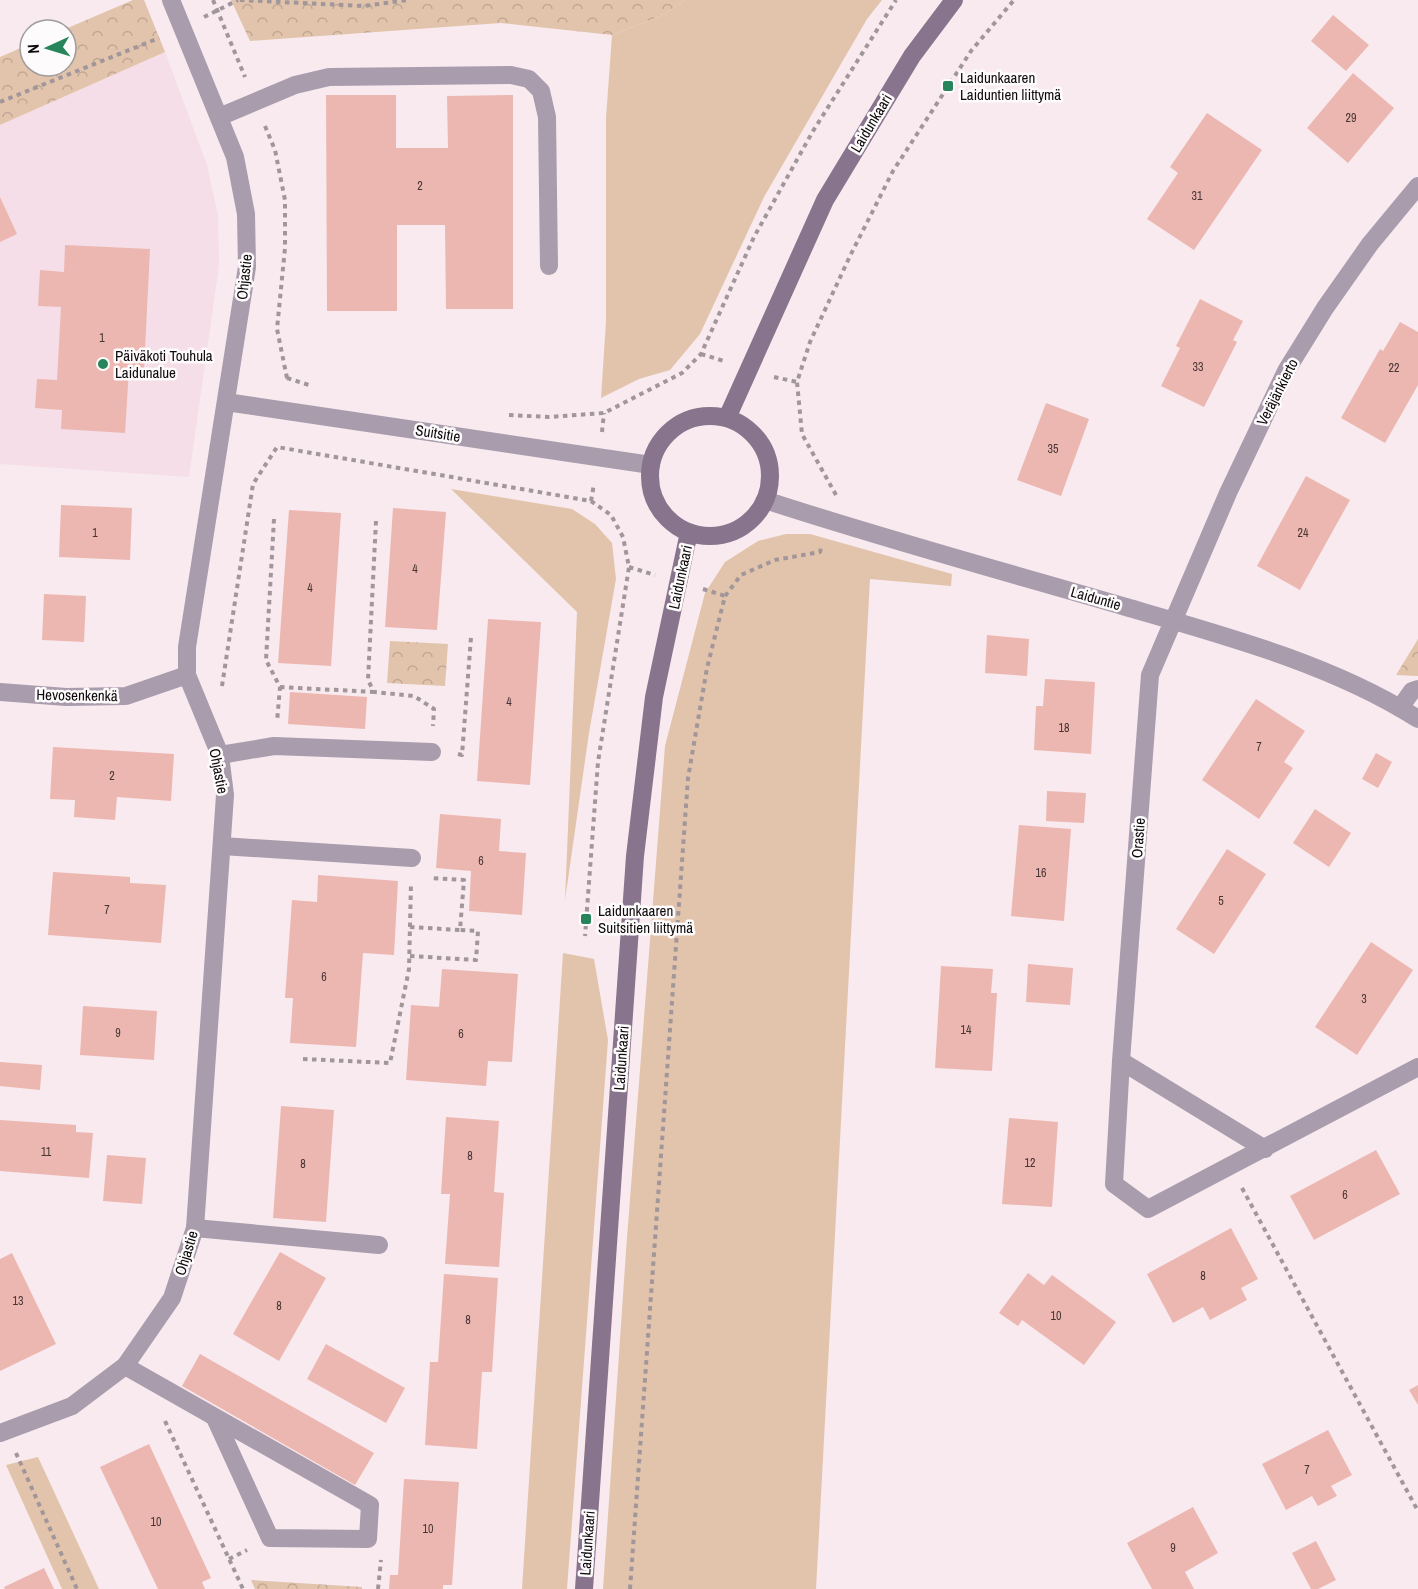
<svg xmlns="http://www.w3.org/2000/svg" width="1418" height="1589" font-family="'Archivo Narrow',sans-serif">
	<style>
		.built { fill: #f5dee7 }
		.green { fill: #e2c4ac }
		.park { fill: url(#park-crowns) }
		.building { fill: #edb7b1 }
		.lines { fill: none; stroke-linecap: round; stroke-linejoin: round }
		.path { stroke: #a1969a; stroke-width: 4; stroke-dasharray: 4.5 4.5; stroke-linecap: butt }
		.lane { stroke: #a99cac; stroke-width: 18 }
		.street { stroke: #a99cac; stroke-width: 18 }
		.secondary { stroke: #88748c; stroke-width: 18 }
		.poi-dot { fill: #27845b; stroke: #fefbfc; stroke-width: 2 }
		.labels { text-anchor: middle; dominant-baseline: central; stroke-width: 5; stroke-linejoin: round; paint-order: stroke }
		.number-label { font-size: 12px; fill: #463534 }
		.poi-label { font-size: 15px; fill: #0e0a0b; stroke: #fefbfc; text-anchor: start }
		.street-label { font-size: 15px; fill: #0e0a0b; stroke: #fefbfc }
	</style>
	<defs>
		<pattern id="park-crowns" width="20" height="18" patternUnits="userSpaceOnUse" patternTransform="scale(1.5)"><rect width="20" height="18" fill="#e2c4ac"/><path d="M2 6a3 3 0 1 1 6 0M12 15a3 3 0 1 1 6 0" fill="none" stroke="#c1a793"/></pattern>
	</defs>
	<rect width="100%" height="100%" fill="#f8eaef"/>
	<path class="built" d="M165,52l42,113 11,51 1,49 -30,212 -189,-13v-339z"/>
	<path class="green" d="M685,0h197l-15,19 -103,178 -64,137 -30,36 -31,9 -38,19 5,-77v-203l6,-83 51,-20z
		M451,489l121,20 23,15 17,19 4,36 -27,154 -24,167 12,-288z
		M786,534h24l142,40 -1,12 -81,-7 -54,1010h-213l23,-338 39,-505 40,-153 20,-31 33,-21z
		M563,953l31,6 14,81 -41,549h-45z
		M38,1457l61,132h-37l-56,-124z"/>
	<path class="park" d="M133,0h11l21,52 -165,73v-68l30,-13v22h36v-36h-3z
		M231,0h454l-22,15 -51,20 -111,-12 -251,18z
		M1418,639v37l-22,-1z
		M390,641l58,3 -3,42 -58,-3z
		M251,1580l111,7v2h-107z"/>
	<path class="building" d="M1333,15l36,30 -23,26 -35,-30z
		M1353,73l41,35 -46,55 -41,-35z
		M326,95h70v53h52l-1,-52 66,-1v214h-67l-1,-84h-48v86h-70z
		M1207,113l55,37 -68,100 -47,-31 31,-46 -8,-6z
		M0,197l17,37 -17,8z
		M65,245l85,4 -6,121 -15,-1 -4,64 -64,-4 1,-19 -27,-2 2,-29 20,1 4,-73 -23,-1 2,-36 24,2z
		M1200,299l43,22 -10,19 4,2 -33,65 -43,-21 19,-38 -4,-2z
		M1400,322l18,10v53l-33,58 -44,-25 39,-69 3,2z
		M1046,403l43,16 -28,77 -44,-16z
		M1306,476l44,24 -50,90 -43,-24z
		M61,505l71,3 -2,52 -71,-3z
		M393,508l53,4 -9,118 -52,-3z
		M289,510l52,3 -10,153 -53,-3z
		M44,594l42,2 -2,46 -42,-2z
		M488,619l53,3 -11,163 -53,-4z
		M987,635l42,4 -2,37 -42,-3z
		M1045,679l50,3 -4,72 -57,-4 2,-44h7z
		M290,692l77,5 -2,32 -77,-5z
		M1256,699l49,32 -21,31 9,6 -34,51 -57,-39z
		M53,747l121,7 -3,47 -54,-4 -2,23 -41,-3 1,-17 -25,-1z
		M1376,753l16,9 -14,26 -16,-9z
		M1047,791l39,2 -2,30 -38,-2z
		M1315,809l36,24 -22,34 -36,-24z
		M440,814l61,5 -2,32 27,2 -4,62 -53,-4 2,-40 -35,-3z
		M1019,825l52,4 -7,92 -53,-5z
		M1227,849l39,25 -52,80 -38,-25z
		M53,872l77,5v6l36,2 -5,58 -113,-8z
		M318,875l80,6 -4,74 -31,-2 -7,94 -66,-4 3,-45h-8l7,-98 25,2z
		M1371,942l42,28 -56,85 -42,-28z
		M1028,964l45,4 -3,37 -44,-3z
		M941,966l52,3 -2,24h6l-5,78 -57,-3z
		M442,969l76,5 -6,88 -24,-1 -2,25 -80,-6 5,-75 28,2z
		M83,1006l74,5 -3,49 -74,-5z
		M0,1062l42,3 -2,25 -40,-4z
		M281,1106l53,4 -8,112 -53,-4z
		M446,1117l53,4 -5,71 10,1 -5,74 -54,-3 5,-70h-9z
		M1009,1118l49,4 -6,85 -50,-3z
		M0,1120l76,5v7l17,1 -4,45 -89,-7z
		M1376,1150l24,44 -86,46 -24,-44z
		M107,1155l39,3 -4,46 -39,-3z
		M1231,1228l27,51 -17,9 6,12 -37,20 -7,-13 -30,16 -26,-49z
		M280,1252l46,26 -47,83 -46,-27z
		M12,1253l44,91 -56,27v-112z
		M1028,1273l16,12 8,-10 64,47 -32,43 -62,-45 -4,6 -19,-13z
		M444,1274l54,4 -6,94h-10l-5,77 -52,-4 5,-83h8z
		M326,1344l79,44 -19,35 -79,-44z
		M200,1354l174,99 -19,32 -173,-99z
		M1418,1385v20l-9,-15z
		M1328,1430l24,45 -21,11 6,10 -19,10 -6,-10 -26,14 -24,-46z
		M149,1444l62,134 -9,4 3,7h-47l-58,-122z
		M404,1479l55,3 -7,103h-9v4h-54l1,-14h8z
		M1193,1507l25,46 -33,19 9,17h-42l-25,-46z
		M1316,1541l20,39 -18,9h-7l-19,-36z
		M44,1568l10,21h-49l-1,-2z"/>
	<g class="lines">
		<path class="path" d="M213,0l32,77
			M240,0l124,6 44,-6
			M204,17l34,-17
			M0,102l159,-64
			M265,126l10,24 10,50v48l-8,81 10,49
			M701,354l23,7
			M774,377l23,5
			M287,378l25,8
			M509,415l40,2 55,-4 78,-40 19,-19 53,-117 59,-106 83,-131
			M602,432l2,-19
			M836,495l-34,-61 -5,-52 13,-40 40,-86 43,-85 78,-120 43,-51
			M591,501l3,-17
			M274,519l-8,141 14,27 -3,35
			M376,521l-8,159 6,12 40,4 20,13 -1,17
			M629,567l26,8
			M703,589l22,7
			M222,686l31,-202 24,-37 314,54 20,14 12,22 6,30 -31,195 -13,174
			M280,687l94,5
			M458,754l4,1 9,-118
			M410,927l50,3 4,-50 -34,-2
			M410,956l66,4 2,-29 -18,-1
			M303,1059l87,4 19,-94 2,-87
			M1242,1188l176,323
			M165,1421l78,168
			M16,1453l61,136
			M229,1559l18,-9
			M378,1589l3,-29
			M630,1589l58,-811 19,-110 18,-72 16,-21 34,-15 45,-8 2,-7"/>
		<path class="lane" d="M219,117l76,-32 34,-8 182,-2 18,4 12,12 6,26 2,149
			M1400,708l12,-17 6,-2
			M220,755l54,-9 158,6
			M222,846l190,12
			M195,1228l184,17
			M125,1366l245,139 -2,34 -98,-1 -55,-120"/>
		<path class="street" d="M1418,186l-48,58 -45,64 -39,63 -58,122 -78,182 -29,386 -7,123 34,25 270,-142
			M226,402l425,63
			M765,500c119,39 241,72 361,107 97,28 208,58 292,112
			M0,692l66,5 60,-1 61,-21
			M1121,1061l144,88
			M0,1433l72,-27 53,-40 47,-68 23,-70 30,-433 -5,-40 -33,-80v-28l60,-380 -1,-53 -11,-57 -64,-157"/>
		<path class="secondary" d="M650 476a60 60 0 1 1 120 0a60 60 0 1 1-120 0Z
			M727,418l98,-218 87,-144 42,-56
			M584,1589l51,-733 19,-159 35,-165"/>
	</g>
	<g class="poi-dot">
		<rect x="942" y="80" width="12" height="12" rx="3"/>
		<circle cx="103" cy="364" r="6"/>
		<rect x="580" y="913" width="12" height="12" rx="3"/>
	</g>
	<g class="labels">
		<g class="number-label">
			<text x="1351" y="118">29</text>
			<text x="420" y="186">2</text>
			<text x="1197" y="196">31</text>
			<text x="102" y="338">1</text>
			<text x="1198" y="367">33</text>
			<text x="1394" y="368">22</text>
			<text x="1053" y="449">35</text>
			<text x="95" y="533">1</text>
			<text x="1303" y="533">24</text>
			<text x="415" y="569">4</text>
			<text x="310" y="588">4</text>
			<text x="509" y="702">4</text>
			<text x="1064" y="728">18</text>
			<text x="1259" y="747">7</text>
			<text x="112" y="776">2</text>
			<text x="481" y="861">6</text>
			<text x="1041" y="873">16</text>
			<text x="1221" y="901">5</text>
			<text x="107" y="910">7</text>
			<text x="324" y="977">6</text>
			<text x="1364" y="999">3</text>
			<text x="966" y="1030">14</text>
			<text x="118" y="1033">9</text>
			<text x="461" y="1034">6</text>
			<text x="46" y="1152">11</text>
			<text x="470" y="1156">8</text>
			<text x="1030" y="1163">12</text>
			<text x="303" y="1164">8</text>
			<text x="1345" y="1195">6</text>
			<text x="1203" y="1276">8</text>
			<text x="18" y="1301">13</text>
			<text x="279" y="1306">8</text>
			<text x="1056" y="1316">10</text>
			<text x="468" y="1320">8</text>
			<text x="1307" y="1470">7</text>
			<text x="156" y="1522">10</text>
			<text x="428" y="1529">10</text>
			<text x="1173" y="1548">9</text>
		</g>
		<g class="poi-label">
			<text x="960" y="77">Laidunkaaren<tspan x="960" dy="17">Laiduntien liittymä</tspan></text>
			<text x="115" y="355">Päiväkoti Touhula<tspan x="115" dy="17">Laidunalue</tspan></text>
			<text x="598" y="910">Laidunkaaren<tspan x="598" dy="17">Suitsitien liittymä</tspan></text>
		</g>
		<g class="street-label">
			<text transform="translate(871 123) rotate(-59)">Laidunkaari</text>
			<text transform="translate(244 277) rotate(-84)">Ohjastie</text>
			<text transform="translate(1277 392) rotate(-63)">Veräjänkierto</text>
			<text transform="translate(438 433) rotate(9)">Suitsitie</text>
			<text transform="translate(680 577) rotate(-78)">Laidunkaari</text>
			<text transform="translate(1096 598) rotate(16)">Laiduntie</text>
			<text transform="translate(77 695) rotate(1)">Hevosenkenkä</text>
			<text transform="translate(219 771) rotate(79)">Ohjastie</text>
			<text transform="translate(1138 838) rotate(-86)">Orastie</text>
			<text transform="translate(621 1058) rotate(-86)">Laidunkaari</text>
			<text transform="translate(186 1253) rotate(-73)">Ohjastie</text>
			<text transform="translate(587 1543) rotate(-86)">Laidunkaari</text>
		</g>
	</g>
	<g transform="translate(48 48) rotate(266)"><circle r="28" fill="#fefbfc" stroke="#9e9b9c" stroke-width="1.5"/>
	<path d="M0-4.5L10 22L0 15L-10 22Z" fill="#27845b"/>
	<text y="-9" font-size="16" font-weight="bold" text-anchor="middle" fill="#0e0a0b">N</text>
	</g>
</svg>
